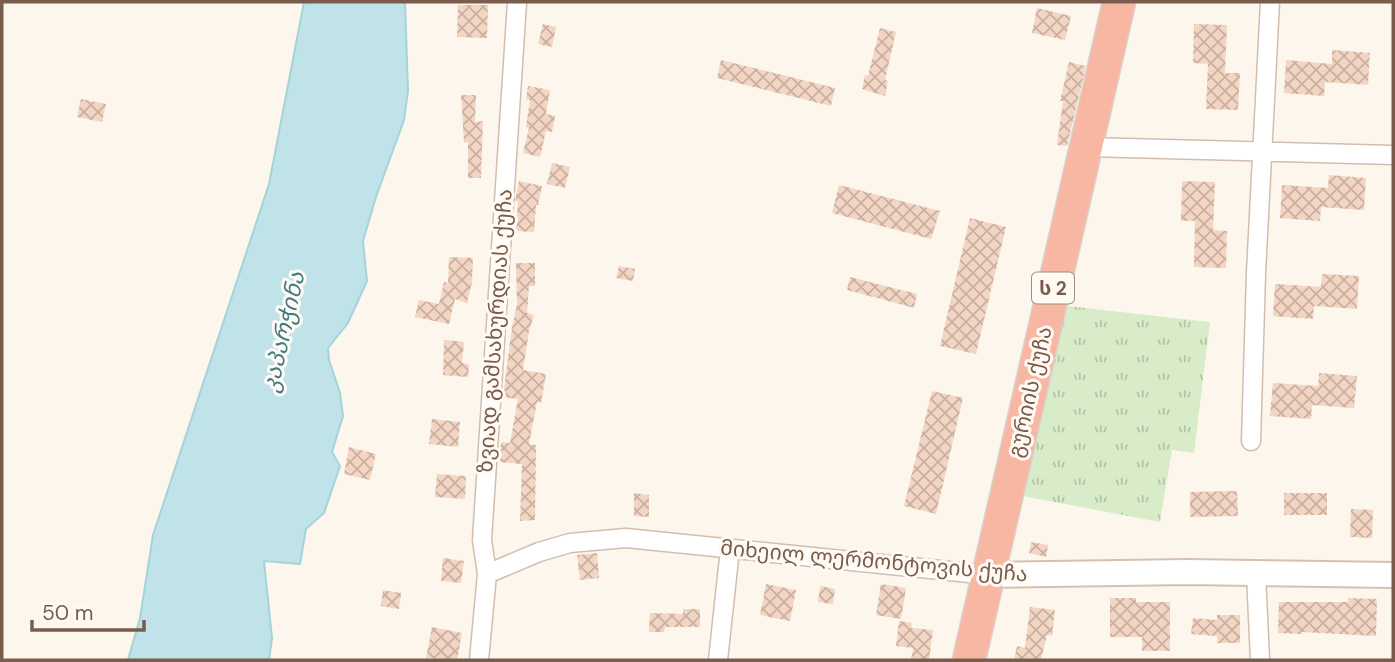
<svg xmlns="http://www.w3.org/2000/svg" width="1395" height="662" font-family="'DM Sans','Noto Sans Georgian',sans-serif">
	<style>
		.grass { fill: url(#grass-tufts) }
		.water { fill: #bfe3e8; stroke: #a5d3da; stroke-width: 2 }
		.building { fill: url(#building-cross-hatch) }
		.lines { fill: none; stroke-linecap: round; stroke-linejoin: round }
		.street-casing { stroke: #d1beb0; stroke-width: 21 }
		.secondary-casing { stroke: #d6c0b0; stroke-width: 28 }
		.highway-casing { stroke: #dad1cd; stroke-width: 35 }
		.street { stroke: #fff; stroke-width: 18 }
		.secondary { stroke: #fff; stroke-width: 24 }
		.highway { stroke: #f7b7a3; stroke-width: 32 }
		.labels { text-anchor: middle; dominant-baseline: central; stroke-width: 6; stroke-linejoin: round; paint-order: stroke }
		.shield { fill: #fffaf3; stroke: #a28b7f; stroke-width: 2 }
		.shield-label { font-size: 19px; font-weight: bold; fill: #7a5c4d }
		.street-label { font-size: 21px; fill: #7a5c4d; stroke: #fffaf3 }
		.water-label { font-size: 23px; font-style: italic; fill: #437c86; stroke: #fffaf3 }
	</style>
	<defs>
		<pattern id="grass-tufts" width="24" height="20" patternUnits="userSpaceOnUse" patternTransform="scale(1.75)"><rect width="24" height="20" fill="#d8ecc9"/><path d="M3 7l-1-3M5 7V3M7 7l1-3M15 17l-1-3M17 17v-4M19 17l1-3" fill="none" stroke="#b4c2a5"/></pattern>
		<pattern id="building-cross-hatch" width="8" height="8" patternUnits="userSpaceOnUse" patternTransform="scale(1.75)"><rect width="8" height="8" fill="#f3d5c3"/><path d="M0 0l8 8M0 8l8-8" fill="none" stroke="#cab0a1"/></pattern>
	</defs>
	<rect width="100%" height="100%" fill="#fdf6ec"/>
	<path class="grass" d="M1050,304l160,18 -16,131 -22,-3 -12,72 -153,-29z"/>
	<path class="water" d="M304,2h101l3,89 -4,29 -28,77 -13,44 4,40 -19,42 -20,25 1,12 11,33 3,23 -11,36 8,14 -16,47 -18,16 -6,35 -36,-3 8,77 -3,22h-141l12,-42 13,-83 116,-351z"/>
	<path class="building" d="M458,5h30l-1,33 -30,-1z
		M1037,8l34,8 -6,24 -33,-7z
		M543,24l13,3 -4,20 -14,-3z
		M1194,24l33,1 -2,48h15l-2,37 -32,-1 2,-45 -15,-1z
		M880,28l16,4 -11,48 3,1 -3,15 -23,-7 3,-14 3,1z
		M1332,50l38,3 -2,32 -43,-3 -1,14 -40,-3 2,-33 46,4z
		M721,60l114,28 -4,18 -114,-28z
		M1069,62l17,4 -19,80 -10,-1 6,-44h-3z
		M528,86l22,4 -4,24 9,2 -3,16 -6,-1 -6,26 -17,-4 6,-25 -3,-1 4,-27 -4,-1z
		M461,95h15l-1,27 8,-1 -2,57h-13v-36h-4z
		M81,99l25,5 -4,18 -25,-5z
		M552,163l18,4 -5,21 -18,-4z
		M1329,175l37,3 -2,32 -43,-3 -1,14 -40,-3 2,-33 46,3z
		M519,181l23,5 -4,19h-2l-2,27 -18,-1 2,-30h-3z
		M1182,181l33,1 -2,48 14,1 -1,37 -32,-1 1,-46h-14z
		M839,185l101,26 -9,28 -99,-26z
		M970,218l36,9 -30,127 -36,-8z
		M449,257l24,1 -1,24 -5,21 -12,-4 -6,25 -34,-7 4,-17 20,4 5,-22 4,1z
		M516,263h19v23h-6l-2,27 7,2 -5,16 -6,39 23,4 -5,29 -4,-1 -8,42 7,1 -1,75 -15,1 2,-57 -22,-2 1,-20 9,1 8,-44 -15,-2 9,-70 5,-22z
		M619,266l16,3 -2,12 -17,-3z
		M1322,274l37,2 -2,33 -43,-3 -1,13 -40,-3 2,-32 46,3z
		M850,277l67,17 -3,14 -67,-18z
		M444,340l20,2 -2,21 7,1 -1,13 -25,-2z
		M1319,373l38,3 -3,32 -42,-3 -1,14 -41,-3 3,-33 45,3z
		M932,391l31,7 -27,116 -32,-8z
		M432,419l28,3 -2,25 -29,-3z
		M349,447l27,7 -6,26 -26,-6z
		M437,474l29,2 -1,23 -30,-2z
		M1237,491l1,25 -48,1v-25z
		M634,493l15,2v22l-15,-1z
		M1284,493h43v22h-43z
		M1351,509l22,1 -1,28 -22,-1z
		M1031,542l17,3 -2,12 -17,-4z
		M597,553l2,25 -19,2 -3,-25z
		M443,558l21,3 -3,22 -20,-2z
		M766,584l30,6 -6,31 -30,-6z
		M881,584l25,4 -5,31 -25,-4z
		M820,586l15,3 -2,15 -15,-2z
		M383,590l18,3 -2,16 -18,-3z
		M1110,598h26v4h34v49h-28v-14h-32z
		M1348,598l29,1 -1,37 -74,-4v2l-24,-1 1,-31h69z
		M1030,607l25,3 -3,26 -5,-1 -6,25h-27l3,-14 8,2z
		M683,609h17v18h-35l-1,5h-15l1,-19 33,1z
		M1217,615h23v28h-23v-7l-26,-2 2,-16 24,2z
		M899,621l13,2 -1,5 22,2 -4,30h-18l2,-12 -17,-2z
		M432,627l30,6 -5,27 -31,-2z"/>
	<g class="lines">
		<g class="street-casing">
			<path id="street" d="M1087,147l306,8
				M1251,441l5,-168 14,-271
				M487,574l52,-22 31,-9 56,-5 363,37
				M1256,574l4,86
				M479,660l8,-86 -5,-34 35,-538
				M718,660l12,-111"/>
		</g>
		<g class="secondary-casing">
			<path id="secondary" d="M989,575l198,-3 206,3"/>
		</g>
		<g class="highway-casing">
			<path id="highway" d="M969,660l150,-658"/>
		</g>
		<use href="#street" class="street"/>
		<use href="#secondary" class="secondary"/>
		<use href="#highway" class="highway"/>
	</g>
	<g class="labels">
		<rect class="shield" x="1032" y="272.5" width="42" height="31" rx="5"/>
		<g class="shield-label">
			<text x="1053" y="288">ს 2</text>
		</g>
		<g class="street-label">
			<text transform="translate(495 331) rotate(-86)">ზვიად გამსახურდიას ქუჩა</text>
			<text transform="translate(1030 392) rotate(-77)">გურიის ქუჩა</text>
			<text transform="translate(874 561) rotate(5)">მიხეილ ლერმონტოვის ქუჩა</text>
		</g>
		<g class="water-label">
			<text transform="translate(283 332) rotate(-77)">კაპარჭინა</text>
		</g>
	</g>
	<rect width="1395" height="662" fill="none" stroke="#7a5c4d" stroke-width="7"/>
	<path d="M32 620v10h112v-10" fill="none" stroke="#7a5c4d" stroke-width="3.5"/>
	<text x="42" y="620" font-size="21" fill="#7a5c4d" stroke="#fffaf3" stroke-width="5" paint-order="stroke">50 m</text>
</svg>
